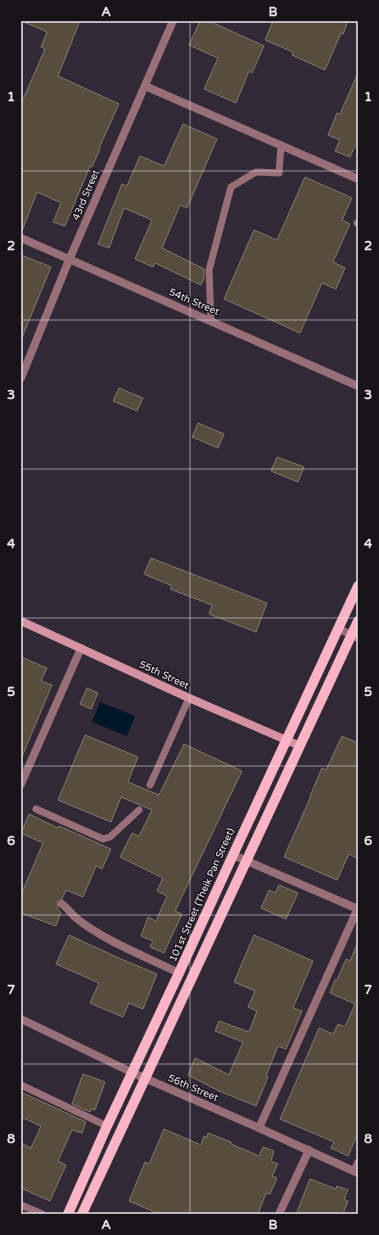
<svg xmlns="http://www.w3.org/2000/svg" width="379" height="1235" font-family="'Varela Round',sans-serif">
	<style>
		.water { fill: #00172a }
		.building { fill: #564d3e; stroke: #83796a }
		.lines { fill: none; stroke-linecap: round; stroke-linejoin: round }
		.service { stroke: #986e77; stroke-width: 7 }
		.minor { stroke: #986e77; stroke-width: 8 }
		.tertiary { stroke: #986e77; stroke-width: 8 }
		.secondary { stroke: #d592a1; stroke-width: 8 }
		.primary { stroke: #fab4c3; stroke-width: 10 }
		.grid { fill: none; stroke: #ebe5ee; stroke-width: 1; stroke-opacity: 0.55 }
		.labels { text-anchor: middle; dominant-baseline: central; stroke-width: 3; stroke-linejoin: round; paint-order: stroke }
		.street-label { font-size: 10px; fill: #ebe5ee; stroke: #171319 }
		.neatline { fill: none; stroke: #ebe5ee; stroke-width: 1.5 }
		.grid-label { font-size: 13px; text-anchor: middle; font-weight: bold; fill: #ebe5ee }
	</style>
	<rect width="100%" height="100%" fill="#322936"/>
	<path class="water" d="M100,702l35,14 -8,20 -35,-14z"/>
	<path class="building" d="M22,21h58l-22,55 61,28 -20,44 1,1 -8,18 -2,-1 -25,60 -12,-4 8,-19 -24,-11 -15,39 -1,-127 24,-55 -4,-2 6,-15z
		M200,21h9l55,25 -12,27 -3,-2 -13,32 -32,-14 14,-31 -29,-13z
		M273,21h75l-5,13 -2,-1 -16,37 -33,-15 1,-3 -28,-12z
		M358,73v75l-3,-2 -5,11 -15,-6 5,-11 -12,-5 9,-22 3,1z
		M183,124l34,15 -30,69 -7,-3 -18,43 42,21v10l-3,6 -46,-22 -2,4 -18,-8 17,-39 -28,-12 -15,40 -11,-4 24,-60 5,2 13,-30 24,10z
		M305,177l47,21 -10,22 8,4 -17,38 12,6 -9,21 -14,-6 -22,50 -76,-34 30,-69 23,10z
		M21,255l30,12 -30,73z
		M119,388l24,10 -6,13 -24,-10z
		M198,423l26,11 -6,14 -26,-11z
		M277,457l27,10 -6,15 -27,-11z
		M151,558l116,45 -11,29 -47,-18 3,-9 -42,-16 2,-3 -28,-12z
		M21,657l26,11 -6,13 11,4 -31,74z
		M87,688l11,5 -7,16 -11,-5z
		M85,735l53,22 -10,25 31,13 25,-51 58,27 -67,140 7,3 -18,39 -14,-6 3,-6 -12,-5 7,-19 8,4 11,-25 -10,-5 6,-13 -43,-21 12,-24 7,3 13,-26 -31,-13 -10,25 -53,-22z
		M342,736l16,7v116l-9,-5 -12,26 -53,-23 27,-61h-1l12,-28 4,2z
		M29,814l29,14 1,-2 52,23 -9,20 -6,-3 -13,31 -17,-7 -4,9 -4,2 -1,2 1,5v2l3,2 -5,14 -35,-13v-18l22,-52 -22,-10z
		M279,885l19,8 -12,26 -25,-11 8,-18 6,3z
		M69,935l52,24 36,15 -14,35 -14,-6 -6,14 -33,-14 9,-20 -43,-19z
		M254,935l59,26 -20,47 9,3 -16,38 -8,-3 -12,30 2,1 -12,29 -37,-15 -31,-16 7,-17 34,17 14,-33 -28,-11 4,-10 30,11 8,-21 -9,-4 7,-16 -21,-9z
		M358,942v191l-10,23 -17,-8 3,-6 -54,-23 39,-91 14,6 5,-10 7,3 10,-23 -25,-11 5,-13h2l9,-21 4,2z
		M83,1074l22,8 -10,28 -4,-1 -1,3 -18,-8z
		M21,1092l65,30 -4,11 -10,-3 -14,31 8,4 -16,36 -29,-13v-45l10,5 10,-22 -20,-9z
		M164,1129l37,16 3,-9 3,1 1,-4 23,9v2l28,12 4,-9 11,4 -3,10 7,3 -6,12 5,2 -7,16 -4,-1 -8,21h-99l-30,-13 16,-39 4,2z
		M310,1179l26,10 1,-3 11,4 -4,9 4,2 -5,13h-47z"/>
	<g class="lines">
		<path class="service" d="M357,223h1
			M211,320l-2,-50 22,-83 25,-15 23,1 2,-28
			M150,785l39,-87
			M36,809l67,30 7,-2 29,-27
			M21,1085l86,41
			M21,1205l21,9"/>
		<path class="minor" d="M145,86l213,93
			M21,238l337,148
			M21,378l48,-118 104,-239
			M339,629l19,9
			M21,784l60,-136
			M233,855l125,54
			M62,904c5,4 9,9 13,13 27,23 72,40 104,56
			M21,1019l112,54
			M259,1128l99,-220
			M354,1171l4,-8
			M279,1214l30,-64"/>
		<path class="tertiary" d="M133,1073l126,55 99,45"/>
		<path class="secondary" d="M21,621l168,77 111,48"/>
		<path class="primary" d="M68,1214l39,-88 72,-153 54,-118 125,-269
			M82,1214l276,-593"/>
	</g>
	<path class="grid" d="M190,21v1193M21,171h337M21,320h337M21,469h337M21,618h337M21,766h337M21,915h337M21,1064h337"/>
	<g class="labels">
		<g class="street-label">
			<text transform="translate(86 195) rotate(-67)">43rd Street</text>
			<text transform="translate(194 302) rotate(23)">54th Street</text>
			<text transform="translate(164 675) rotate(25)">55th Street</text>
			<text transform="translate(202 895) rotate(-66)">101st Street (Theik Pan Street)</text>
			<text transform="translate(193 1088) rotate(23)">56th Street</text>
		</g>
	</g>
	<rect width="379" height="1235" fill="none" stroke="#171319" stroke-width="44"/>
	<rect x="22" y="22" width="335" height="1191" class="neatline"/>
	<g class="grid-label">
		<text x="106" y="16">A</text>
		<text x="273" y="16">B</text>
		<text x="11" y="101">1</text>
		<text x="368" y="101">1</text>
		<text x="11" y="250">2</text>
		<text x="368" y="250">2</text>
		<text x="11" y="399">3</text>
		<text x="368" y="399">3</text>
		<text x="11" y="548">4</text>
		<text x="368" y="548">4</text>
		<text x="11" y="696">5</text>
		<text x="368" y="696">5</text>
		<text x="11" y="845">6</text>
		<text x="368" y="845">6</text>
		<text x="11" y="994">7</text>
		<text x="368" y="994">7</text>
		<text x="11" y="1143">8</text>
		<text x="368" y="1143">8</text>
		<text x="106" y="1229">A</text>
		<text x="273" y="1229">B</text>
	</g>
</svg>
